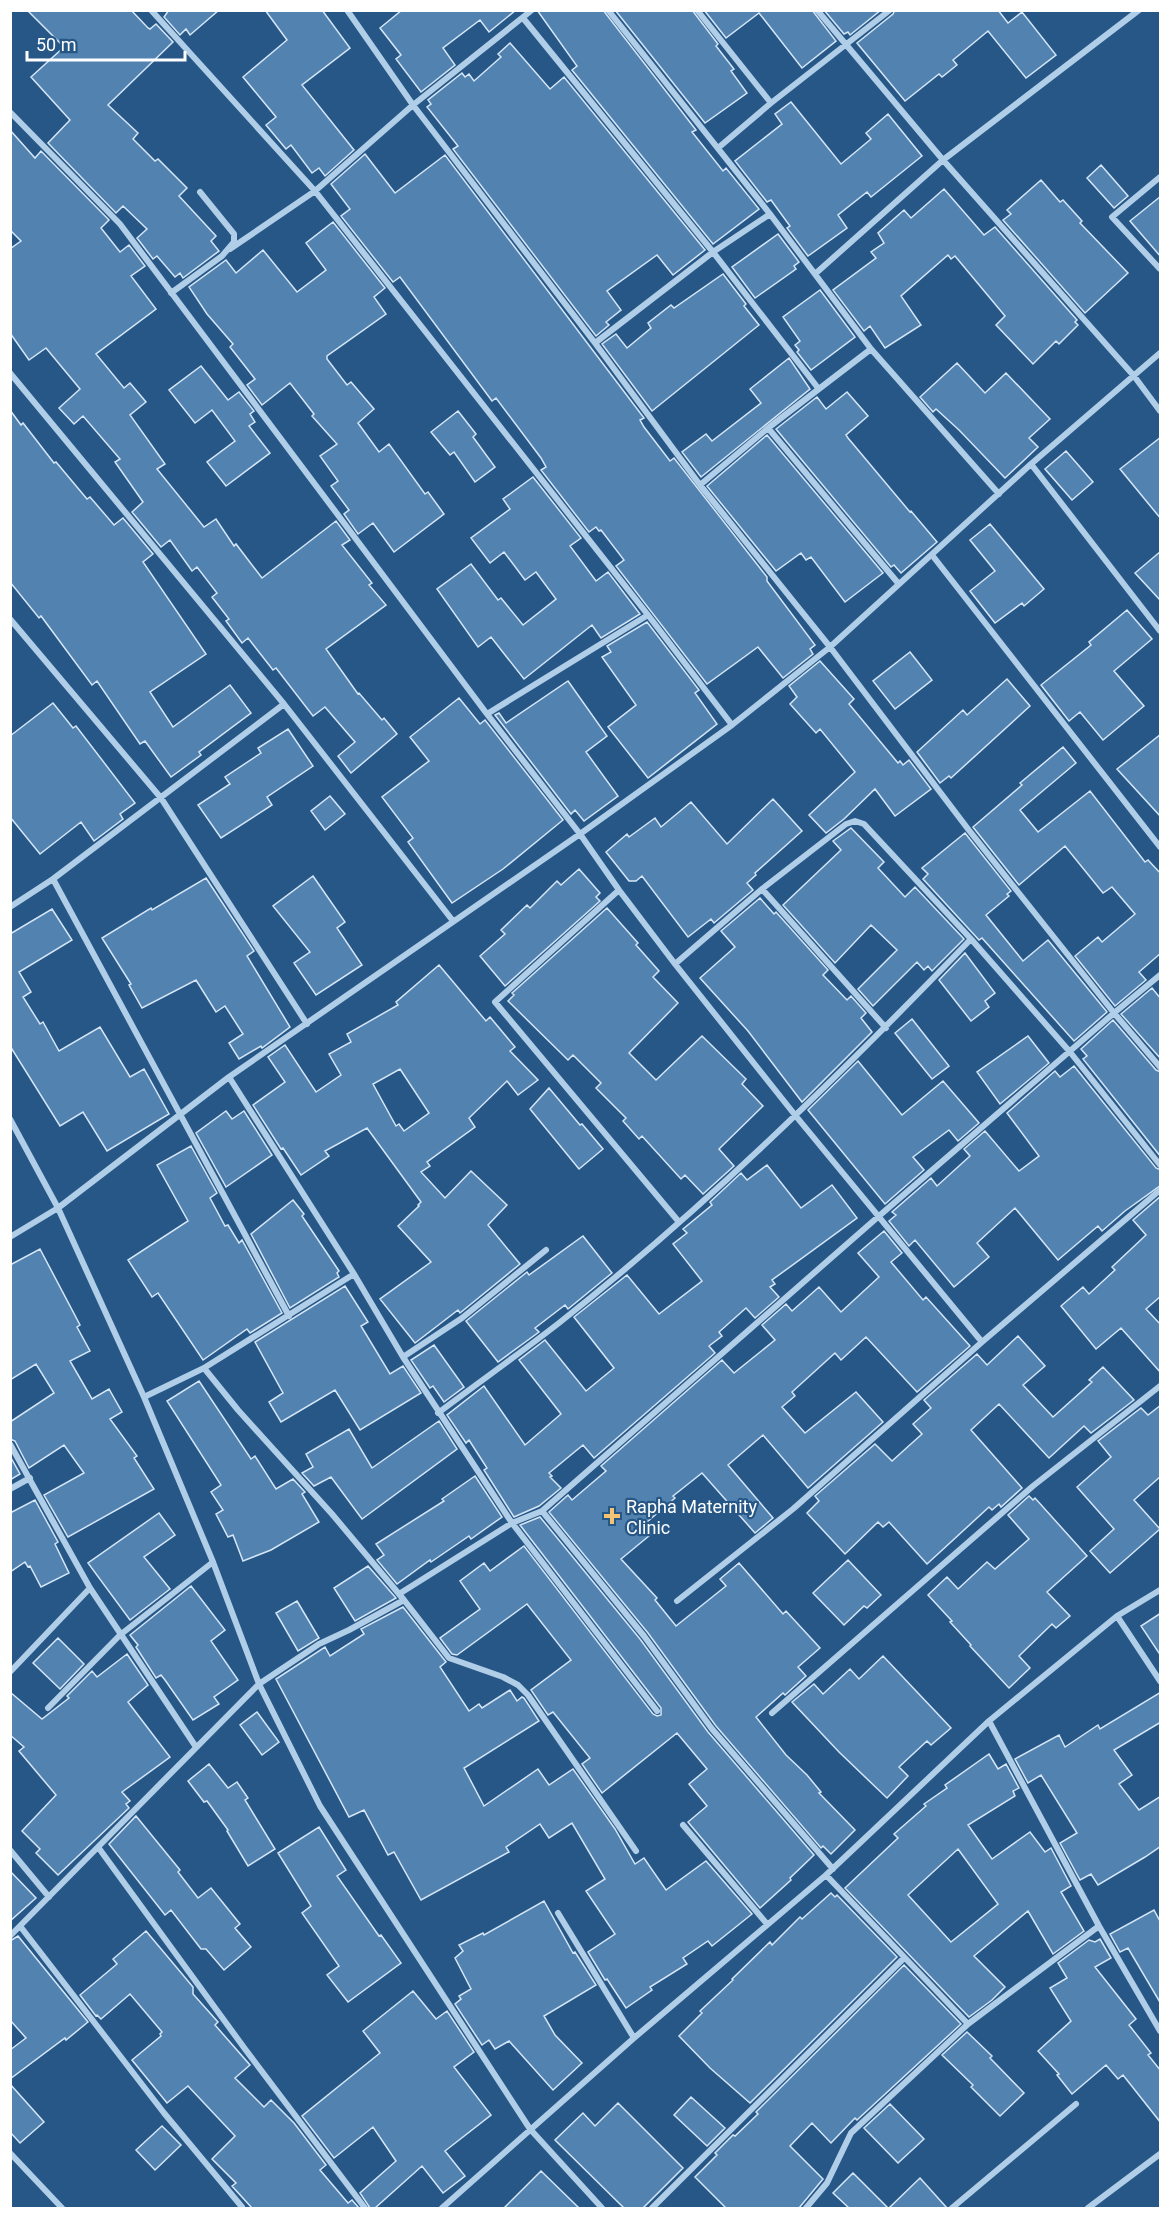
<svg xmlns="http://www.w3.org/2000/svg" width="1171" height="2219" font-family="Roboto,sans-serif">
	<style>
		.building { fill: #5282b0; stroke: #d5e6f7; stroke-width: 1.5; fill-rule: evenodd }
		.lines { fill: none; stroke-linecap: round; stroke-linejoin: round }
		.street { stroke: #b1cee8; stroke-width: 6 }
		.poi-dot { fill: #f2c575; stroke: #265786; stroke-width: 2 }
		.labels { text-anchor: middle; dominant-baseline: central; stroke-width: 4.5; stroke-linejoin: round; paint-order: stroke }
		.poi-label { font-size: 18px; fill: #fff; stroke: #265786; text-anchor: start }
	</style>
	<rect width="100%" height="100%" fill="#265786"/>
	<path class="building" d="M27,10h104l17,18 2,1 6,-5 17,18 -65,63 30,28 -5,6 22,22 3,-2 29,29 -8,8 37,40 -5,5 8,10 -36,27 -3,-5 -5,4 -18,-21 -4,3 -16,-21 10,-9 -24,-23 -7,7 -68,-70 22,-23 -39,-43 33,-30z
		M169,10h50l-29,25 -4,-6 -6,6 -16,-18z
		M265,10h57l28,38 -48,37 52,65 -29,26 -6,-8 -7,5 -21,-28 -5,4 -20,-24 10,-8 -33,-40 44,-37z
		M402,10h114l-27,22 -9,-12 -37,28 12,17 -34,27 -25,-33 5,-4 -21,-27z
		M537,10h66l93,120 -4,2 31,39 3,-3 33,41 -46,35 -141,-174 5,-4z
		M615,10h77l26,34 -2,2 18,23 -3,2 16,22 -42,30z
		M704,10h108l24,31 -34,27 -43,-55 -33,25z
		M824,10h57l-31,25 -2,-3 -4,2z
		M895,10h103l10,13 14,-11 34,43 -30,23 -38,-47 -35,29 4,5 -15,12 -3,-3 -34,27 -48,-58 36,-29z
		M510,43l40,46 14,-12 141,173 -32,25 -16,-20 -50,36 14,19 -15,12 3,3 -13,11 -143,-187 5,-3 -31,-39 4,-3 -3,-4 34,-27 3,4 4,-3 5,7 27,-24 -3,-3z
		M791,102l50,62 30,-25 -5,-6 22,-19 34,42 -51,41 -4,-5 -29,23 9,13 -39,28 -21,-28 3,-2 -19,-26 -4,2 -32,-41 47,-37 -7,-10z
		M10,130l25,28 6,-7 68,69 -8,8 19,24 9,-7 16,21 -14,10 25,33 -60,45 28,34 6,-5 16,19 -16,13 35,49 -8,5 47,58 12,-8 18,27 2,-2 26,34 74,-57 14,19 -8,5 30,38 -3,2 17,20 -60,44 32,45 1,-1 23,27 2,-2 13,16 -46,39 -13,-17 17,-14 -30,-35 -12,9 -37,-48 -3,2 -25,-32 -6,5 -16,-22 3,-2 -17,-22 5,-4 -20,-26 -5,4 -22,-31 -9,7 -29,-35 11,-10 -28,-40 5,-3 -37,-43 -9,8 -15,-16 21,-19 -34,-41 -17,12 -19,-27v-84l11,-8 -11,-11z
		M365,154l30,39 50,-38 199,263 -4,2 4,7 26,34 4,-3 93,119v4l48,64 -5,4 3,5 -30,24 -25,-31 -51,37 -91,-118 8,-6 -23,-30 -2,1 -3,-4 -7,5 -48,-62 5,-3 -5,-9 -45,-60 -4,3 -92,-124 -7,5 -52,-66 9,-7 -19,-25z
		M1101,165l27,31 -14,12 -27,-30z
		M1041,180l19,22 3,-2 19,21 -2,2 48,50 -43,40 -82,-93 8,-6 -4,-4z
		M944,189l40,46 11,-8 82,93 -2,2 3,3 -19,19 -3,-3 -23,23 -37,-39 9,-9 -50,-60 -4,3 -3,-4 -47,41 20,29 -36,23 -15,-22 -6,5 -31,-41 43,-32 -5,-6 13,-9 -6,-10 26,-23 7,8z
		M1161,196v61l-31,-36z
		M333,222l52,66 -11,9 12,17 -59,42v3l20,26 4,-3 23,27 -16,14 21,29 10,-8 36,50 3,-2 16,22 -50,38 -21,-29 -15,11 -14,-20 5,-4 -18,-24 7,-5 -18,-25 17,-12 -25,-28 2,-2 -24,-31 -28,22 -15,-20 8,-6 -25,-32 3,-3 -26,-30 -18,-27 37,-27 10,13 27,-23 34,42 29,-22 -20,-27z
		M778,234l21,28 -5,4 2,3 -41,29 -23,-31z
		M723,274l23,30 -2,2 15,19 -107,86 -50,-67 14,-10 11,14 24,-20 -3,-5 23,-18 3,3z
		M820,290l35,47 -44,33 -14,-18 2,-2 -4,-5 5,-4 -17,-24z
		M789,358l21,31 -109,88 -19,-25 24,-18 6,7 49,-38 -11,-14z
		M957,363l28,30 21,-20 44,46 -21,19 9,9 -33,31 -46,-48 -23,-21 -3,3 -13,-15z
		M201,366l27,34 11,-8 15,19 -4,3 5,8 -6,4 21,27 -44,33 -19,-24 28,-21 -23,-31 -17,13 -26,-33z
		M847,392l21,24 -22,19 2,3 62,74 1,-1 26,31 -36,31 -7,-8 -3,2 -115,-138 41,-32 9,12z
		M10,410l11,15 2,-2 31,40 2,-1 31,37 3,-2 24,28 9,-7 30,36 -10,8 63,92 -56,38 23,35 57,-42 21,28 -52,39 2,3 -30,22 -26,-36 -5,3 -43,-63 -5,4 -51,-69 -2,2 -29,-36z
		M458,411l18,23 -3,3 22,30 -20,15 -21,-30 -4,3 -19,-23z
		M767,435l116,138 -38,29 -34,-45 -5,3 -5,-7 -25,18 -69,-85z
		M1161,437v82l-41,-50z
		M1066,451l27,31 -21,18 -27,-31z
		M533,477l48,61 -11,8 26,35 12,-9 32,42 -39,24 -9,-13 -68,54 -33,-42 -13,10 -41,-58 34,-25 27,36 3,-2 22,27 33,-26 -20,-27 -11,8 -21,-28 -14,11 -19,-25 39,-29 -7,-10z
		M990,524l54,65 -20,17 -2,-3 -27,20 -25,-32 25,-20 -25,-31z
		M1161,551v50l-26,-28z
		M1127,610l25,29 -38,32 30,35 -41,34 -23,-28 -11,9 -28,-36 50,-40 -2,-3z
		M647,622l52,68 -4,3 22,31 -69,54 -40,-51 28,-22 -34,-48 9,-5 -4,-6z
		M910,652l22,28 -37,29 -22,-28z
		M820,661l34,38 -5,5 49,59 2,-2 3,4 6,-5 22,29 -36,27 -20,-27 -31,30 -18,14 -17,-18 46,-43 -35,-43 -4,4 -26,-29 7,-7 -8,-11z
		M1007,679l23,27 -79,72 -2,-2 -9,7 -23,-31 46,-42 4,5z
		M568,681l39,55 -21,16 32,44 -34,25 -9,-11 -4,4 -76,-99 4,-2 7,10z
		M459,698l21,26 5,-4 78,100 -60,49 -51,34 -44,-61 5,-4 -31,-41 47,-36 -19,-24z
		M53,703l20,25 3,-2 59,77 -15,11 3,5 -29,22 -13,-19 -41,32 -30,-37v-81z
		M288,729l25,37 -46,31 5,8 -51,33 -23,-33 32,-21 -5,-7 36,-24 -3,-5z
		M1161,734v83l-44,-48z
		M1063,747l13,16 -56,47 18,22 52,-41 55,71 3,-2 13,14v79l-22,19 7,8 -31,26 -40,-50 23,-19 4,5 33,-28 -23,-27 -9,6 -38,-47 -46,39 -46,-58 49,-42 -2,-2z
		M330,796l15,18 -20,16 -14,-19z
		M773,799l29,32 -47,42 1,2 -9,8 6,7 -39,33 -3,-4 -23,18 -46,-61 -6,5h-7l-23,-29 21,-18 2,3 26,-19 6,9 30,-25 36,42z
		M851,828l33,34 -6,6 27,29 10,-10 49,52 -32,32 -4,-5 -4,4 -7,-8 -44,44 -15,-17 39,-39 -26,-25 -36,38 -52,-58 58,-55 -8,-9z
		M965,833l46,58 -4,3 2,2 -23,19 37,46 25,-21 59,72 -33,29 -92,-103 -3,2 -56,-61 5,-5 -6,-6z
		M579,869l21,24 -4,4 4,4 -95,85 -25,-30 25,-22 -4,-4 26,-25 3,3 27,-27 4,4z
		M313,876l32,46 -8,6 25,37 -46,30 -22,-32 16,-11 -37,-46z
		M206,878l48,73 -7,5 43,71 -28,21 -1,-2 -22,13 -10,-16 14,-9 -18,-28 -9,6 -20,-32 -54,28 -13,-23 2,-1 -29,-46 49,-30 1,2z
		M760,898l14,16 2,-2 52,58 -5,5 24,25 4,-4 15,17 -5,5 11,14 -70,70 -54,-71 -48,-53 35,-31 -14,-16z
		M607,908l31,35 -2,2 23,26 -6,6 25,26 -49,50 27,27 46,-44 44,43 -4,5 21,22 -44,43 15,17 -31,28 -18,-19 -4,4 -39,-43 -3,3 -16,-18 3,-3 -30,-30 5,-5 -28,-28 -5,5 -60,-59 6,-6 -2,-2z
		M52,909l20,31 -53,32 12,20 -8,5 17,27 3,-2 16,29 41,-24 30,50 14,-8 25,45 -62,37 -24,-39 -23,14 -50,-80v-112z
		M965,953l30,40 -10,8 4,6 -18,14 -32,-41z
		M439,965l47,56 4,-4 25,30 -5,4 28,29 -20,15 -11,-14 -38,37 6,9 -48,35 3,4 -9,6 24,26 26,-27 36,34 -19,20 32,39 -60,49 -2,-3 -43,33 -35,-44 51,-37 -33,-36 21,-20 -1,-1 3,-3 -54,-74 -42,23 4,5 -28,19 -18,-27 -2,1 -28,-44 32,-23 -17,-25 17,-12 31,47 25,-17 -12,-21 22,-12 -4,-8 51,-29 -2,-3zM400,1069l29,44 -25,18 -5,-7 -3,2 -23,-42z
		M1152,988l9,11v60l-40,-45z
		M912,1019l37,47 -17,13 -37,-46z
		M1113,1020l43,50 5,2v85l-78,-98 4,-3 -6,-7z
		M1028,1036l21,27 -49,41 -23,-32z
		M858,1061l44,54 41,-34 36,42 -21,18 -9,-11 -36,27 11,13 -39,34 -77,-94z
		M1074,1066l82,102 5,2v15l-36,26 -23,20 -4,-5 -40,34 -43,-52 -38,35 12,14 -35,30 -39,-47 -6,6 -20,-25 7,-6 -4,-3 39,-34 6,8 33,-30 -6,-7 21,-18 34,40 20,-15 -32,-43 48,-42 5,6z
		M549,1088l31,37 2,-1 21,25 -24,20 -49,-60z
		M226,1111l6,8 12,-8 28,44 -46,32 -30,-54z
		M191,1146l26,47 -7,5 15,28 3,-1 11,18 3,-3 40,73 -32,20 -3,-4 -44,31 -45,-67 -6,4 -24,-37 60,-39 -31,-56z
		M767,1165l34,43 31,-23 25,33 -85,62 3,4 -5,3 9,10 -24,21 -9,-10 -27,24 3,4 -13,10 6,7 -121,105 -11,-13 -34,28 3,3 -2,1 11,11 -22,18 -25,11 -30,-47 3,-2 -18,-28 -3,3 -19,-28 37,-29 41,59 36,-31 -42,-54 26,-20 41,51 28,-23 -40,-51 53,-42 32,39 43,-33 -29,-37 14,-11 -4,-4 29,-24 -2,-3 31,-29 6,7z
		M1161,1196v100l-15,13 15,16v48l-40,-45 -25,21 -35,-43 22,-19 6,7 26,-24 -3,-3 34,-32 -13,-15z
		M293,1200l11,14 -2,2 37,55 -2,2 2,4 -49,31 -39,-74z
		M884,1231l18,22 -11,9 32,38 3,-3 44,49 -53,46 -51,-55 -25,23 -6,-7 -43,39 3,4 -13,11 23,26 51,-41 27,30 -75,66 -45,-53 -35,30 45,53 -18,15 -53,-60 -29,23 2,2 -28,24 8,9 -34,28 36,39 -2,2 21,26 50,-40 -6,-7 19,-16 44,51 3,-3 34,37 -22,19 8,9 -21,19 -2,-2 -27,24 30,38 21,20 14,17 -2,1 36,37 -24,24 -8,-8 -2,2 -105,-122 -68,-93 -99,-121 19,-17 4,5 34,-29 -5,-5 121,-106 12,13 41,-33 -13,-15 24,-21 6,7 27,-24 22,25 38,-35 -21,-24z
		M583,1236l29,37 -44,36 -3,-4 -30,23 4,4 -41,30 -32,-41 61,-49 2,3z
		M40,1249l40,76 -3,2 13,24 -20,10 22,38 17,-10 13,23 -12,7 27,37 -3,2 20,31 -86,48 -24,-42 40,-22 -20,-28 -35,23 -14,-27 -5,-2v-17l44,-29 -18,-29 -26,16v-115z
		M345,1286l23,36 -7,4 29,48 13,-8 18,27 -61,37 -25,-40 -54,32 -12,-20 14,-9 -28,-51z
		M1018,1336l27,30 -22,19 30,32 39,-35 -3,-2 14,-13 31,33 -43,33 -7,-7 -35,32 -50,-54 -28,26 51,58 -21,19 -2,-3 -7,6 -3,-3 -62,57 -38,-42 -6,5 -5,-5 -33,32 -38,-41 12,-12 -4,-5 60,-52 17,17 30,-27 -9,-10 18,-16 -7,-8 53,-46 10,11z
		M434,1345l30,42 -20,15 -11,-16 -3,2 -19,-28z
		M199,1381l52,78 4,-3 21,33 17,-10 12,13 -3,2 17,28 -48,28 -28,11 -10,-26 -5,2 -12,-23 7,-4 -12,-18 10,-7 -54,-84z
		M1161,1405v71l-27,24 26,29 -50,44 -20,-22 24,-22 -37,-42 34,-30 -13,-16 43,-33 7,7z
		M439,1421l18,28 -95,70 -31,-42 -17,9 -12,-13 11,-6 -7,-13 43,-25 23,39z
		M10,1456l10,18 -10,6z
		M475,1476l27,41 -31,22 -2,-3 -38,26 -1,-2 -33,24 -20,-24 7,-5 -8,-11 68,-43 -2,-2z
		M1029,1496l4,4 2,-2 52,58 -40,36 23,24 -14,12 -4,-4 -33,32 11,12 -21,20 -39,-42 1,-1 -21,-23 2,-1 -24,-26 19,-18 11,12 29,-27 8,7 34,-30 -21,-24z
		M35,1500l23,42 -3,2 14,29 -28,14 -11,-21 -2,1 -3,-5 -15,10v-59z
		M159,1513l16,22 -31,22 26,32 -40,31 -42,-57z
		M540,1517l100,122 68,93 106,123 -24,23 1,2 -31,28 -72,-86 19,-16 -18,-22 18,-15 -30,-36 -75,60 -20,-29 8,-6 -37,-46 -5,3 -17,-25 40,-30 -44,-56 -70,51 -5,-1 -12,-16 40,-29 -20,-28 24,-18 6,8 34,-25 129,168 4,2 4,-1v-7l-141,-183z
		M848,1560l33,35 -14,13 -3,-2 -20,19 -31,-32z
		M368,1566l28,32 -41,23 -21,-33z
		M191,1586l34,44 -14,11 27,39 -24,17 5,7 -26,16 -28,-40 -4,-5 -5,3 -20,-31 2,-2 -8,-10z
		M297,1601l22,37 -21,13 -22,-38z
		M403,1607l43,55 -6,5 29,44 10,-7 3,4 28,-18 7,11 5,-4 2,1 15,23 -75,47 20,38 54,-37 11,16 24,-16 42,60 20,35 9,-6 22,32 40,-29 46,53 -40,32 -4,-5 -25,17 4,6 -37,23 2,3 -26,18 -19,-29 -2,1 -17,-28 27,-18 -29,-43 19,-12 -33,-56 -23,15 -9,-14 -34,23 3,5 -88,48 -27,-48 -6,3 -24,-45 -15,7 -73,-138 49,-32 5,9 34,-22 -3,-5z
		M1161,1613v43l-20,-30z
		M58,1638l26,26 -24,25 -27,-26z
		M127,1654l21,31 -20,17 42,55 -48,35 8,9 -4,3 3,4 -71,67 -22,-22 4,-4 -18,-18 34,-36 -37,-44 5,-4 -14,-12v-43l32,27 27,-21 -2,-2 25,-25 5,6z
		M883,1656l68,72 -20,17 -4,-4 -28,26 9,9 -21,22 -48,-46 -47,-50 22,-18 9,10 27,-25 9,10z
		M1161,1692v30l-47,28 18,25 -13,9 20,26 22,-14v50l-16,11 -47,28 -7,-11 -11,6 -20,-37 17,-10 -36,-58 -13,8 -13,-24 44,-24 6,12 33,-22 2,4z
		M257,1712l22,30 -17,13 -22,-30z
		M989,1754l9,15 8,-5 13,24 -6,3 2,5 -47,29 24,34 38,-27 15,20 6,-4 20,38 -10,6 23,39 -31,23 -25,-43 -54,45 31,31 -13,13 -23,17 -124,-129 53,-50 -4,-4 32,-28 -2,-2 23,-16 -2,-3zM958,1849l40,55 -47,38 -43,-47z
		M209,1764l19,24 9,-6 11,16 -3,2 30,49 -27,17 -21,-35 1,-1 -21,-29 -3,1 -16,-21z
		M136,1816l44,54 -2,2 20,26 13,-10 29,36 -5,4 16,19 -27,23 -18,-21h-5l-30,-39 -6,5 -56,-71z
		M319,1827l27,43 -9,6 42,60 2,-1 20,28 -53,39 -21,-27 12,-9 -37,-53 9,-7 -33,-53z
		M10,1871l26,27 -26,23z
		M831,1893l4,4 2,-2 60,62 -147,146 -40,-35 -31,-32 23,-23 -2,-2 33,-31 -1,-1 38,-37 2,3 28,-28 2,2z
		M544,1901l29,52 2,-1 21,33 -52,31 11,19 27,28 -29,27 -44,-49 -14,8 -6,-9 -7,5 -27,-41 6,-5 -2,-3 12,-7 -16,-31 8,-7 -4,-6 24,-12 1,2z
		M1154,1910l7,13v81l-33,-56 -8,4 -10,-18z
		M146,1931l47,56v7l25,28 -3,3 35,40 -15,13 29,29 7,-7 23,23 32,42 -6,5 28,33 4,-3 7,8h-107l-20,-22 4,-3 -24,-24 23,-23 -47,-50 -21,17 -35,-43 29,-24 -1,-2 2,-2 -32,-38 -29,25 -4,-4 -1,1 -16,-21 37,-31 -4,-5z
		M18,1936l70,86 -22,18 -1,-2 -55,41v-29l16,-12 -16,-18v-79z
		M1100,1939l11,19 -16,9 41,52 -7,6 22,28 -3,2 13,16v52l-38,-48 -5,4 -12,-14 -34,29 -15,-19 2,-1 -21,-23 33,-30 -21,-33 17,-10 -9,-15 31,-23 6,2z
		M904,1965l57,59 -104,96 -2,-2 -24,25 -19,-20 -22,23 33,33 -24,29h-73l-31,-31 22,-22 -2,-2 18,-18 2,1 23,-22 -2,-2z
		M413,1991l23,28 11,-8 27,41 -20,15 37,48 -46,36 20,25 -22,17 -21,-27 -47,42h-5l-10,-15 36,-32 -23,-34 -39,31 -32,-42 78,-63 -17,-22z
		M967,2032l25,24 -2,2 34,35 -24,23 -29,-29 2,-2 -31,-30z
		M10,2084l34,38 -24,21 -10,-11z
		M691,2097l34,31 -18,18 -33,-31z
		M618,2103l65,65 -40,40h-19l-69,-68 28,-27 12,13z
		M890,2104l34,35 -26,24 -34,-35z
		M162,2126l19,19 -26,25 -19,-20z
		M541,2171l38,37h-75z
		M853,2173l35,35h-39l-16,-15z
		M920,2178l27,30h-58z"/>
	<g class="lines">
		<path class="street" d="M151,10l164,181 333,424 84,110
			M347,10l66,95 182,238 105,142 130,162 138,182 146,184 46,54
			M608,10l162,204 101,135 128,145
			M697,10l74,93
			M817,10l126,150 191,216 26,35
			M523,18l190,234 105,136
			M10,112l110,112 367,490 93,120 39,56 56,74 120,151 187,227
			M718,148l53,-45 119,-93
			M1160,177l-48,40 48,52
			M230,249l85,-58 98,-86 119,-95
			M815,274l128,-114 196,-150
			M171,293l51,-37 12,-14v-8l-34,-42
			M595,343l118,-91 57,-38
			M10,373l274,331 169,217
			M768,428l130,155
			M1031,464l129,167
			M700,485l68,-57 103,-79
			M932,555l228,292
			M10,619l151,179 146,226
			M487,714l161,-99
			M53,879l236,437
			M762,889l124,139
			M619,890l-124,112 184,220
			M10,907l43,-28 231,-175
			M675,964l87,-75 84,-65 9,-3 9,3 107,115 99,113 90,113
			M229,1077l125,197 49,83 109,166 145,188
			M10,1119l48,89 86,189 69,165 46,122 61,122 210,323 72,79
			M10,1237l48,-29 171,-131 351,-243 152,-109 98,-78 201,-183 129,-111
			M403,1357l59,-39 84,-68
			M204,1368l34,42 94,104 72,86 45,58 54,19 15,8 10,10 108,156
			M144,1397l60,-29 150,-94
			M438,1413c40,-30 81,-59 121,-90 147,-116 282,-249 412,-384
			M10,1444l80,144 106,159
			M10,1489l20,-11
			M542,1511l102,125 68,93 121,140
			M399,1594l113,-71 30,-12 337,-295 235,-203 46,-38
			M677,1601l116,-92 189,-167 178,-152
			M1117,1616l43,65
			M10,1672l80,-84
			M48,1708l72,-73 93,-73
			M772,1713l261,-227 127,-100
			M989,1721l110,205 61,105
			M683,1825l84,99
			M98,1847l147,202 120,159
			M10,1850l39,47
			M826,1875l142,149
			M558,1913l76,125
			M20,1926l144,187 78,94
			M10,1936l249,-252 60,-40 30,-14 55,-30
			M10,2153l52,55
			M442,2208l192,-170 192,-163 163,-154 128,-105 43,-26
			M652,2208l252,-250
			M806,2208l21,-25 24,-50 117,-109 131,-98
			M952,2208l124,-104
			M1088,2208l72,-54"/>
	</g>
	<path class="poi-dot" d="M609 1507h6v6h6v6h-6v6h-6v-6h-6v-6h6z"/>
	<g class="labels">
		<g class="poi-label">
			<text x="626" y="1506">Rapha Maternity<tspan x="626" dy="21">Clinic</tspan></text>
		</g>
	</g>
	<rect width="1171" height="2219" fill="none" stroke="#ffffff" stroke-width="24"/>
	<path d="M27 51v9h158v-9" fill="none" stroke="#ffffff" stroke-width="3"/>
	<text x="36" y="51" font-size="18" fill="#ffffff" stroke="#265786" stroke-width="4.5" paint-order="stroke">50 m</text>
</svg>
